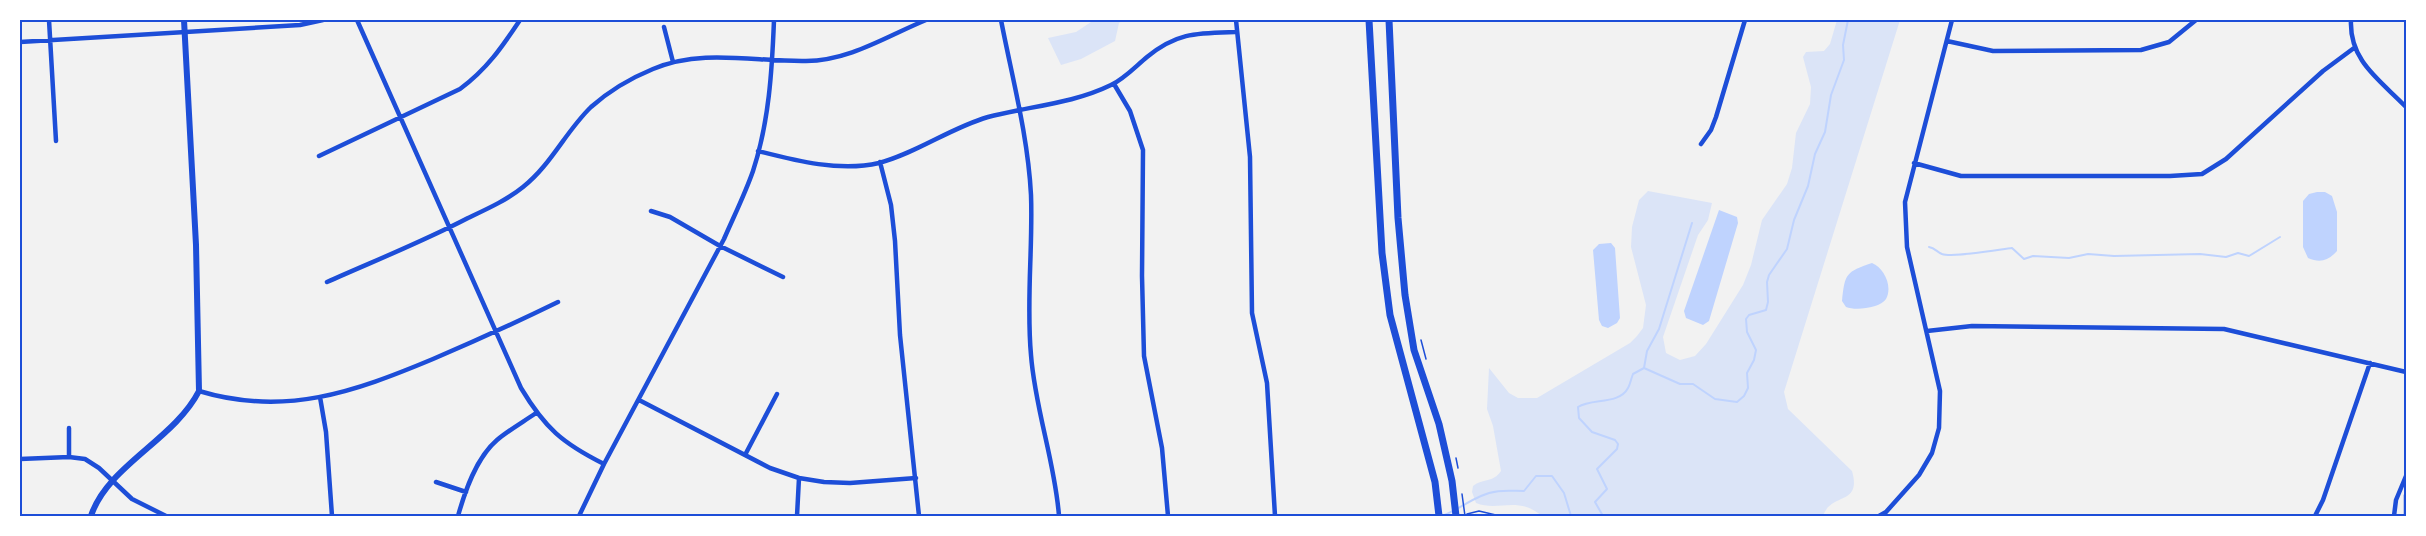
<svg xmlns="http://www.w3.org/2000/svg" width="2426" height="536" font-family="'Fira Sans Condensed',sans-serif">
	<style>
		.green { fill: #dbe4f7 }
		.water { fill: #bfd3fe }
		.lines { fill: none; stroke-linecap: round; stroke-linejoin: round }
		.stream { stroke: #bfd3fe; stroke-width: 2 }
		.path { stroke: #1d4ed8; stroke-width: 1.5 }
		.minor { stroke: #1d4ed8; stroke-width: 4.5 }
		.tertiary { stroke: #1d4ed8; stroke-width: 6 }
		.secondary { stroke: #1d4ed8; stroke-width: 7 }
		.neatline { fill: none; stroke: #1d4ed8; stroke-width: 2 }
	</style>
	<rect width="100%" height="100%" fill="#f2f2f2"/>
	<path class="green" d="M1094,20h29l-4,3 -4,18 -34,18 -20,6 -13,-27 28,-6z
		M1837,20h63l-116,372 4,17 64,62c10,35 -21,21 -29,45h-281c-25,-21 -43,-4 -66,-13l-4,-11 1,-6c10,-8 20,-3 28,-15l-8,-45 -6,-17 2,-41 20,25 9,5h19l93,-55 7,-7 6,-8 3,-23 -15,-58 1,-20 7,-27 9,-9 64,12 -4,17 -10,15 -35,102 3,16 14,7 15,-4 11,-12 37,-59 8,-20 11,-45 25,-36 5,-16 4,-35 14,-29 1,-17 -8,-30 3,-5 18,-1 6,-7z"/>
	<path class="water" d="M2317,192h8l7,4 5,16v39c-9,10 -17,12 -29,7l-5,-11v-46l6,-7z
		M1719,210l18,7 1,6 -29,98 -6,4 -17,-7 -2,-7z
		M1611,243l4,5 5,70 -3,5 -9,5 -6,-2 -3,-6 -6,-70 6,-6z
		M1872,263c12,5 21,23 14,36 -6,9 -30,12 -40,8l-4,-6c3,-28 4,-29 30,-38z"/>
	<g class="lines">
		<path class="stream" d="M1929,247c6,1 8,5 13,7 11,4 55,-4 70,-6l12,11 9,-3 36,2 19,-4 26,2 86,-2 26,3 12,-4 11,3 31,-19
			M1644,368l3,-17 12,-22 33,-106
			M1442,516c15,-6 25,-14 39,-20 14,-7 28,-5 43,-5l12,-15h16l12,17 7,23
			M1603,516l-8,-14 12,-13 -10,-20 20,-20 1,-5 -3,-4 -23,-8 -13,-14 -1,-11c14,-9 41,-2 50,-19 2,-3 3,-9 5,-14l11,-6 36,16h13l22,15 22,3 7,-6 4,-8 -1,-15 7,-13 2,-10 -9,-18 -1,-13 3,-4 17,-5 2,-8 -1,-20 2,-7 18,-26 7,-29 14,-34 7,-32 10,-22 6,-37 13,-35 -1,-15 5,-25"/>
		<path class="path" d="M1421,340l5,19
			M1456,458l2,10
			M1462,494l3,22
			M1467,514l12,-3 21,5"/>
		<path class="minor" d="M49,20l7,121
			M357,20l164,368c24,40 41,55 83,76
			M1001,20c11,57 27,116 30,175 2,53 -5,107 0,160 4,54 24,107 28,161
			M1236,20l14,137 2,156 15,70 8,133
			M2351,20c-2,41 29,60 55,87
			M664,27l9,35
			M1947,41l46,10 148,-1 28,-8 27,-22
			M20,42l280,-17 23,-5
			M1114,84l16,27 13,39 -1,126 2,80 18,92 6,68
			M1701,144l10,-14 5,-13 29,-97
			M758,151c39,10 82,21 121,12 38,-10 71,-35 109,-46 42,-11 84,-13 123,-32 13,-6 25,-19 36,-28 30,-25 51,-24 88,-25
			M319,156l141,-67c27,-20 42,-42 60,-69
			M880,162l11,43 4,36 5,94 19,181
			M1914,163l47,13h209l32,-2 24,-15 97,-88 31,-23
			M651,211l19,6 50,29 63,31
			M327,282c47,-21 95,-40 141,-64 19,-9 39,-18 55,-31 28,-22 43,-56 68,-80 18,-16 40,-29 62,-38 49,-21 102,-7 153,-8 43,0 81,-25 120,-41
			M1927,331l45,-5 252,3 182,43
			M199,391c86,26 155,1 234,-32 42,-18 84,-37 125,-57
			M320,397l6,35 6,84
			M639,400l131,68 29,10 25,4 26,1 66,-5
			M745,455l32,-61
			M69,457v-29
			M20,459l49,-2 16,2 14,9 33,31 34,17
			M436,482l30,10
			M1886,512l33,-37 13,-22 7,-25 1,-37 -33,-144 -2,-45 47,-182
			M458,516c7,-25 18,-58 39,-76 12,-10 26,-18 39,-27
			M579,516l25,-52 120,-225c10,-23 21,-45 29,-68 16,-49 19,-100 21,-151
			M797,516l2,-38
			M1879,516l7,-4 -3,4
			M2315,516l8,-16 47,-137
			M2394,516l2,-16 10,-24
			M2406,516v-21"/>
		<path class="tertiary" d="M91,516c16,-50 83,-76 108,-125l-3,-146 -12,-225"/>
		<path class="secondary" d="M1369,20l13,233 8,62 45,167 4,34
			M1389,20l9,198 7,77 9,55 25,74 13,57 4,35"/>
	</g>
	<rect width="2426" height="536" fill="none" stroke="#ffffff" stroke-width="42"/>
	<rect x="21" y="21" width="2384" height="494" class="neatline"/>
</svg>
